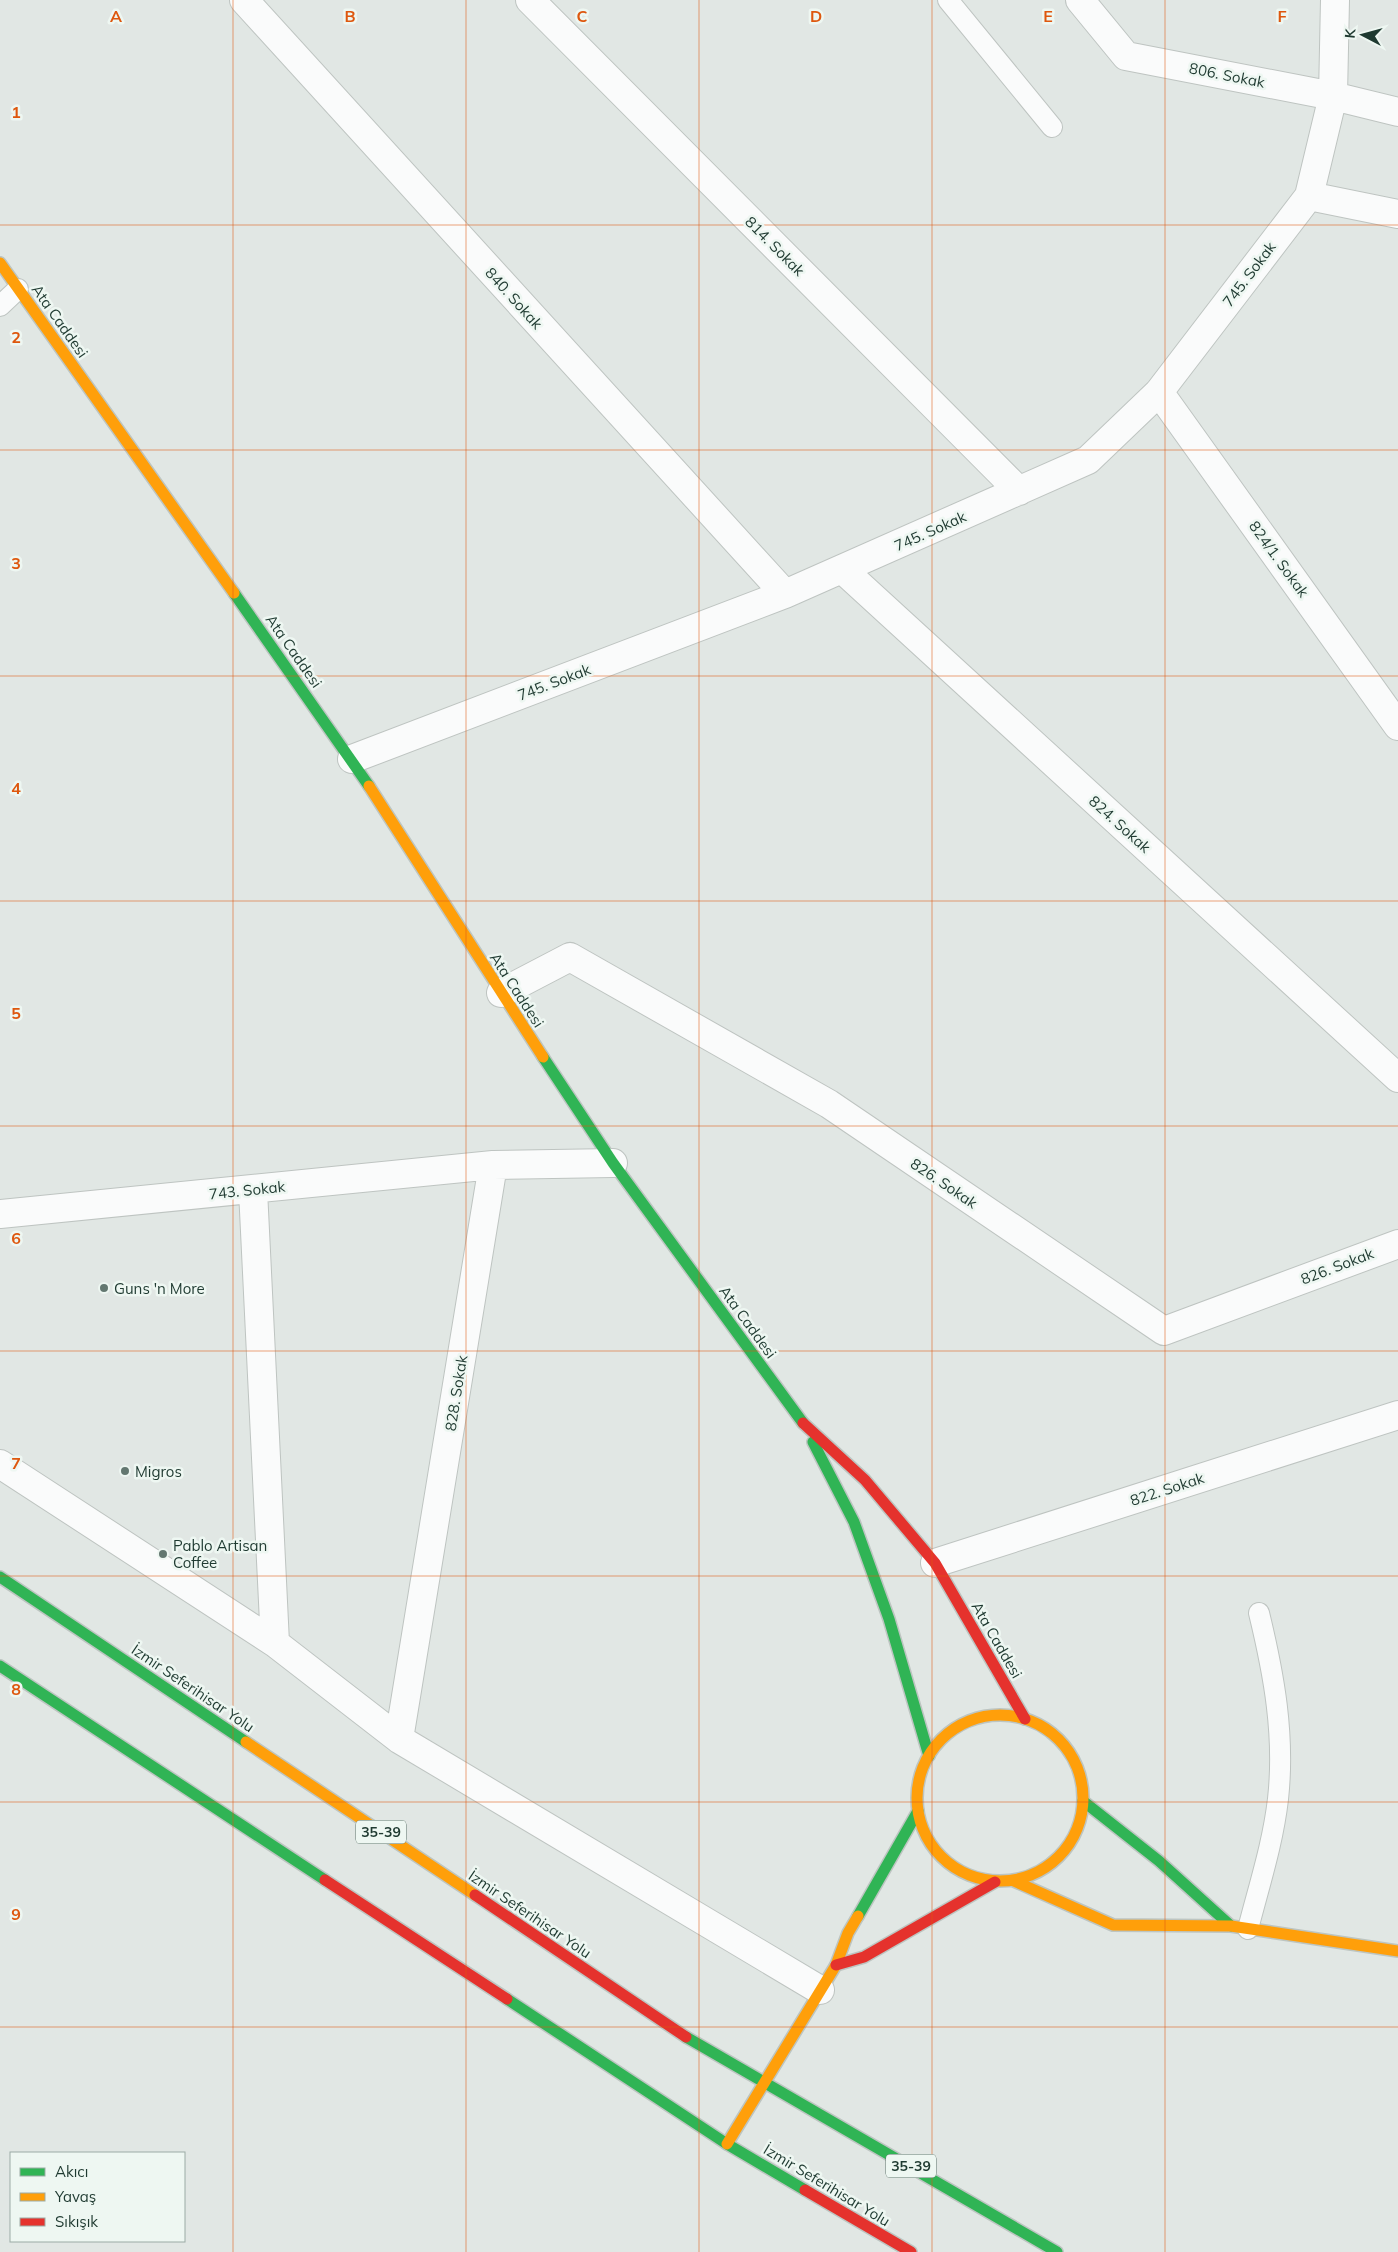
<svg xmlns="http://www.w3.org/2000/svg" width="1398" height="2252" font-family="Mulish,sans-serif">
	<style>
		.lines { fill: none; stroke-linecap: round; stroke-linejoin: round }
		.lane-casing { stroke: #bec4c1; stroke-width: 22 }
		.street-casing { stroke: #bec4c1; stroke-width: 30 }
		.fast-casing { stroke: #bdc5c1; stroke-width: 14 }
		.slow-casing { stroke: #bdc5c1; stroke-width: 14 }
		.jam-casing { stroke: #bdc5c1; stroke-width: 14 }
		.lane { stroke: #fafbfb; stroke-width: 20 }
		.street { stroke: #fafbfb; stroke-width: 28 }
		.fast { stroke: #30b455; stroke-width: 11 }
		.slow { stroke: #ff9f0a; stroke-width: 11 }
		.jam { stroke: #e5322d; stroke-width: 11 }
		.grid { fill: none; stroke: #de570e; stroke-width: 1; stroke-opacity: 0.55 }
		.poi-dot { fill: #637770; stroke: #eef7f2; stroke-width: 2 }
		.labels { text-anchor: middle; dominant-baseline: central; stroke-width: 5; stroke-linejoin: round; paint-order: stroke }
		.shield { fill: #eef7f2; stroke: #5d736b; stroke-width: 1 }
		.shield-label { font-size: 14px; font-weight: bold; fill: #1f3a31 }
		.street-label { font-size: 15px; fill: #1f3a31; stroke: #eef7f2 }
		.poi-label { font-size: 15px; fill: #1f3a31; stroke: #eef7f2; text-anchor: start }
		.grid-label { font-size: 16px; text-anchor: middle; font-weight: bold; fill: #de570e; stroke: #eef7f2; stroke-width: 5; stroke-linejoin: round; paint-order: stroke }
	</style>
	<rect width="100%" height="100%" fill="#e1e7e4"/>
	<g class="lines">
		<g class="lane-casing">
			<path id="lane" d="M948,0l104,127
				M0,306l18,-17
				M1248,1929c11,-43 25,-86 30,-130 7,-64 -4,-124 -19,-186"/>
		</g>
		<g class="street-casing">
			<path id="street" d="M244,0l541,594
				M530,0l489,491
				M1080,0l46,56 207,40 65,16
				M1309,196l89,18
				M1159,392l239,334
				M842,569l556,509
				M352,759l433,-165 303,-134 71,-68 150,-196 24,-100 2,-96
				M501,993l69,-36 259,147 335,227 234,-87
				M253,1190l22,453
				M0,1214l493,-49
				M0,1464l275,179 124,96 421,251
				M935,1563l463,-148
				M399,1739l94,-574 120,-2"/>
		</g>
		<g class="fast-casing">
			<path id="fast" d="M234,593l135,193
				M543,1057l70,106 190,260
				M813,1442l41,80 35,97 40,137
				M0,1577l246,165
				M0,1666l325,214
				M1083,1801l76,60 72,65
				M858,1916l60,-105
				M507,1999l220,145 78,46
				M686,2037l371,215"/>
		</g>
		<g class="slow-casing">
			<path id="slow" d="M0,263l234,330
				M369,786l174,271
				M917 1798a83 83 0 1 1 166 0a83 83 0 1 1-166 0Z
				M246,1742l229,153
				M1014,1881l99,44 118,1 167,25
				M727,2144l109,-179 12,-32 10,-17"/>
		</g>
		<g class="jam-casing">
			<path id="jam" d="M803,1423l62,57 70,83 90,156
				M325,1880l182,119
				M475,1895l211,142
				M836,1965l28,-8 131,-75
				M805,2190l106,62"/>
		</g>
		<use href="#lane" class="lane"/>
		<use href="#street" class="street"/>
		<use href="#fast" class="fast"/>
		<use href="#slow" class="slow"/>
		<use href="#jam" class="jam"/>
	</g>
	<path class="grid" d="M233,0v2252M466,0v2252M699,0v2252M932,0v2252M1165,0v2252M0,225h1398M0,450h1398M0,676h1398M0,901h1398M0,1126h1398M0,1351h1398M0,1576h1398M0,1802h1398M0,2027h1398"/>
	<g class="poi-dot">
		<circle cx="104" cy="1288" r="5"/>
		<circle cx="125" cy="1471" r="5"/>
		<circle cx="163" cy="1554" r="5"/>
	</g>
	<g class="labels">
		<g class="shield">
			<rect x="356" y="1820.5" width="50" height="23" rx="4"/>
			<rect x="886" y="2154.5" width="50" height="23" rx="4"/>
		</g>
		<g class="shield-label">
			<text x="381" y="1832">35-39</text>
			<text x="911" y="2166">35-39</text>
		</g>
		<g class="street-label">
			<text transform="translate(1227 75) rotate(11)">806. Sokak</text>
			<text transform="translate(775 246) rotate(45)">814. Sokak</text>
			<text transform="translate(1249 274) rotate(-53)">745. Sokak</text>
			<text transform="translate(514 298) rotate(48)">840. Sokak</text>
			<text transform="translate(60 321) rotate(55)">Ata Caddesi</text>
			<text transform="translate(930 531) rotate(-24)">745. Sokak</text>
			<text transform="translate(1279 559) rotate(54)">824/1. Sokak</text>
			<text transform="translate(294 651) rotate(55)">Ata Caddesi</text>
			<text transform="translate(554 682) rotate(-21)">745. Sokak</text>
			<text transform="translate(1120 824) rotate(42)">824. Sokak</text>
			<text transform="translate(517 990) rotate(57)">Ata Caddesi</text>
			<text transform="translate(944 1183) rotate(34)">826. Sokak</text>
			<text transform="translate(247 1190) rotate(-6)">743. Sokak</text>
			<text transform="translate(1337 1266) rotate(-21)">826. Sokak</text>
			<text transform="translate(748 1322) rotate(54)">Ata Caddesi</text>
			<text transform="translate(456 1393) rotate(-81)">828. Sokak</text>
			<text transform="translate(1167 1489) rotate(-18)">822. Sokak</text>
			<text transform="translate(997 1640) rotate(60)">Ata Caddesi</text>
			<text transform="translate(193 1688) rotate(34)">İzmir Seferihisar Yolu</text>
			<text transform="translate(530 1914) rotate(34)">İzmir Seferihisar Yolu</text>
			<text transform="translate(827 2185) rotate(31)">İzmir Seferihisar Yolu</text>
		</g>
		<g class="poi-label">
			<text x="114" y="1288">Guns 'n More</text>
			<text x="135" y="1471">Migros</text>
			<text x="173" y="1545">Pablo Artisan<tspan x="173" dy="17">Coffee</tspan></text>
		</g>
	</g>
	<g class="grid-label">
		<text x="116" y="22">A</text>
		<text x="350" y="22">B</text>
		<text x="582" y="22">C</text>
		<text x="816" y="22">D</text>
		<text x="1048" y="22">E</text>
		<text x="1282" y="22">F</text>
		<text x="16" y="118">1</text>
		<text x="16" y="343">2</text>
		<text x="16" y="569">3</text>
		<text x="16" y="794">4</text>
		<text x="16" y="1019">5</text>
		<text x="16" y="1244">6</text>
		<text x="16" y="1469">7</text>
		<text x="16" y="1695">8</text>
		<text x="16" y="1920">9</text>
	</g>
	<rect x="10" y="2152" width="175" height="90" fill="#eef7f2" stroke="#9baba5"/>
	<rect x="20" y="2168" width="25" height="8" fill="#30b455" stroke="#9baba5"/>
	<text x="55" y="2177" font-size="15" fill="#1f3a31">Akıcı</text>
	<rect x="20" y="2193" width="25" height="8" fill="#ff9f0a" stroke="#9baba5"/>
	<text x="55" y="2202" font-size="15" fill="#1f3a31">Yavaş</text>
	<rect x="20" y="2218" width="25" height="8" fill="#e5322d" stroke="#9baba5"/>
	<text x="55" y="2227" font-size="15" fill="#1f3a31">Sıkışık</text>
	<g transform="translate(1363 35) rotate(276)" stroke="#eef7f2" stroke-width="4" paint-order="stroke">
	<path d="M0-4L9 19L0 12L-9 19Z" fill="#1f3a31"/>
	<text y="-8" font-size="14" font-weight="bold" text-anchor="middle" fill="#1f3a31">K</text>
	</g>
</svg>
